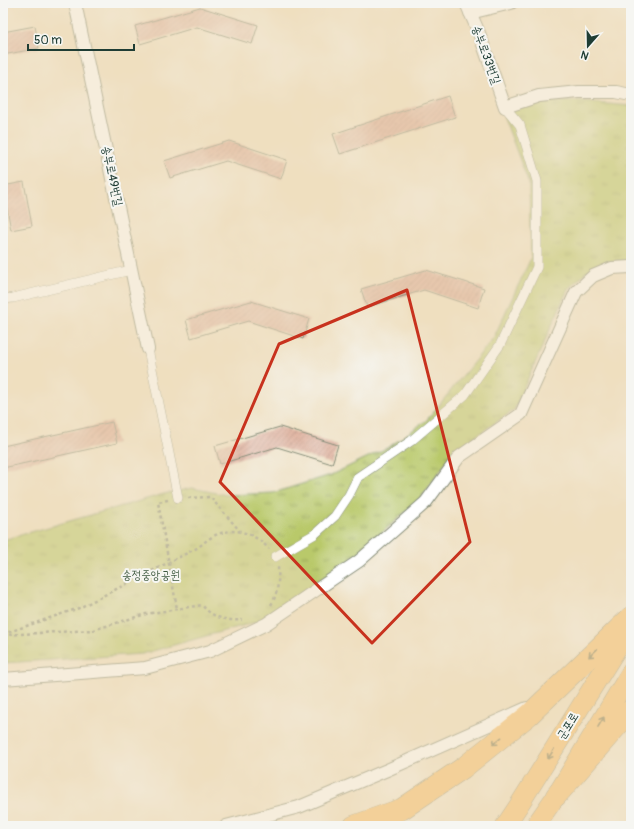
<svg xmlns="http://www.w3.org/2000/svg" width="634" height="829" font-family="Pangolin,'Poor Story',sans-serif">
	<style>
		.park { fill: url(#park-tufts); stroke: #6c8350 }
		.building { fill: url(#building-hatch) }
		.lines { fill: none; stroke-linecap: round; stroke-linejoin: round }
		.pedestrian-casing { stroke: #878e7a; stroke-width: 10 }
		.minor-casing { stroke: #878e7a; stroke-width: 14 }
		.trunk-casing { stroke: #878e7a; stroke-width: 20 }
		.motorway-casing { stroke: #878e7a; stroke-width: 22 }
		.path { stroke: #878e7a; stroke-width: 2.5; stroke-dasharray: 3 3; stroke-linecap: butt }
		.pedestrian { stroke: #fff; stroke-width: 9 }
		.minor { stroke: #fff; stroke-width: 12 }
		.trunk { stroke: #f8bf6c; stroke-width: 19 }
		.motorway { stroke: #f8bf6c; stroke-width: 21 }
		.oneway { stroke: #81784d }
		.marked { fill: none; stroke: #c8321e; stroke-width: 3; stroke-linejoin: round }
		.labels { text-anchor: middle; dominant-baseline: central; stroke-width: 4; stroke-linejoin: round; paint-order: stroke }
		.street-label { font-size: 12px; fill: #1f3d34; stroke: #f6f6f2 }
		.park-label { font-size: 12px; fill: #3e593f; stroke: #f6f6f2 }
	</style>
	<defs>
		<pattern id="park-tufts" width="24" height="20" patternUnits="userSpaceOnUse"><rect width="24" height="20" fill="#b9c96b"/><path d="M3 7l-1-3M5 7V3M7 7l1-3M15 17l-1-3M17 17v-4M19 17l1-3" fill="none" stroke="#96a459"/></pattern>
		<pattern id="building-hatch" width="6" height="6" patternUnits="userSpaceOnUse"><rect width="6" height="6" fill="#deab96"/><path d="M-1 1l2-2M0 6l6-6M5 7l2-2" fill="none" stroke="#b38c7b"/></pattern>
	</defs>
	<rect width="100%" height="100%" fill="#f6f6f2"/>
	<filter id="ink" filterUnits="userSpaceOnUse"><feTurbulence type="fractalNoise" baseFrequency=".025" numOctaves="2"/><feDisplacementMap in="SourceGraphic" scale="8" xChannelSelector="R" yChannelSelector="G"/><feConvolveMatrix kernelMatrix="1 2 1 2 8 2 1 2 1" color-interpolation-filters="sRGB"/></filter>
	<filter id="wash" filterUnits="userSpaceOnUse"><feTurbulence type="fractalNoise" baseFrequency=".012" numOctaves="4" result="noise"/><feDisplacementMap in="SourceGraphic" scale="16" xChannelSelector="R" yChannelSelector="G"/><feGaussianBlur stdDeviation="0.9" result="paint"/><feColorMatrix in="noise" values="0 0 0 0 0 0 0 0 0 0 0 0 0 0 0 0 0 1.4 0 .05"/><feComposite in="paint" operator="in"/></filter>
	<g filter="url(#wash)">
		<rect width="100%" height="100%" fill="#efdfbf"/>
		<path class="park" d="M574,101l57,5v155l-23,1 -22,10 -18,17 -54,121 -60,41 -33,47 -64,57 -94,65 -121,34 -139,9v-123l161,-46 28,-6 34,7 47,-2 58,-18 58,-28 38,-27 67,-83 37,-79 -2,-74 -27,-72 35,-10z"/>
		<g id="blocks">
			<path class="building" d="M200,7l58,18 -6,19 -55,-17 -57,17 -5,-18z
				M35,26l4,22 -36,7v-23z
				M448,96l7,21 -115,37 -7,-20z
				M229,141l58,19 -6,19 -55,-18 -56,17 -6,-17z
				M24,182l8,44 -21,4 -4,-22 -4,1v-23z
				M426,270l58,18 -6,20 -54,-18 -57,17 -6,-18z
				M251,301l58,18 -6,20 -55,-18 -57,17 -5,-18z
				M112,422l5,21 -114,25v-22z
				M280,427l58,18 -6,19 -55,-17 -57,17 -5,-18z"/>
		</g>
	</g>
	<g filter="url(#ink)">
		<use href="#blocks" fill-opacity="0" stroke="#878e7a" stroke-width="1"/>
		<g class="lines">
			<g class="pedestrian-casing">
				<path id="pedestrian" d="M3,299l10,-1 118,-28
					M148,349l30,149
					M275,557l40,-23 20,-18 14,-21 9,-18 53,-36 54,-46 35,-50 37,-78v-86l-17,-56 -15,-18"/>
			</g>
			<g class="minor-casing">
				<path id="minor" d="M75,3l73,346
					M466,3l13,30 26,74 34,-11 40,-4h37l15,3
					M470,13l41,-10
					M3,679l142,-11 65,-17 56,-27 93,-63 67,-59 33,-45 62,-43 55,-122 17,-16 19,-8 19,-1
					M226,826l73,-19 88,-37 140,-62"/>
			</g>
			<g class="trunk-casing">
				<path id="trunk" d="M505,826l14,-21 112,-179
					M535,826l21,-30 75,-124"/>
			</g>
			<g class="motorway-casing">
				<path id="motorway" d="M556,796l75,-86
					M354,826l48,-17 61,-41 66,-53 102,-98"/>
			</g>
			<path class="path" d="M188,498l22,-1 30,34
				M168,500l-10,2 19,107
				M271,605c7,-11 8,-25 7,-38
				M3,634l76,-26 120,-61c22,-22 49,-21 70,2
				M3,635l90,-5 53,-16 56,-9c10,13 25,16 40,15"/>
			<use href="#pedestrian" class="pedestrian"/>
			<use href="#minor" class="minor"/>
			<use href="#trunk" class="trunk"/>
			<use href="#motorway" class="motorway"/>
		</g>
		<defs><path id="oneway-shaft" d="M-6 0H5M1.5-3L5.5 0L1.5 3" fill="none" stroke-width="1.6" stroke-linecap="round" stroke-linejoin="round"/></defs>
		<g class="oneway">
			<use href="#oneway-shaft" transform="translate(593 653) rotate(136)"/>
			<use href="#oneway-shaft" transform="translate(601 722) rotate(-59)"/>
			<use href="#oneway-shaft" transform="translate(497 741) rotate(141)"/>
			<use href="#oneway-shaft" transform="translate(551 754) rotate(122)"/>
		</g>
	</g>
	<path d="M0 0H634V829H0ZM407,290l63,252 -98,101 -152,-161 59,-138z" fill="#efdfbf" fill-opacity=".55" fill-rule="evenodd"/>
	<path class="marked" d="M407,290l63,252 -98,101 -152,-161 59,-138z"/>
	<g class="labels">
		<g class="street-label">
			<text transform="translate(486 55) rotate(70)">송부로33번길</text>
			<text transform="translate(112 176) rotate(78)">송부로49번길</text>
			<text transform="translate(568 726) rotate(-58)">군포로</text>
		</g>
		<g class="park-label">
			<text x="151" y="575">송정중앙공원</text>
		</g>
	</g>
	<rect width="634" height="829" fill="none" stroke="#f6f6f2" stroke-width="16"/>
	<g transform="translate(588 46) rotate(200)" stroke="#f6f6f2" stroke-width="3" paint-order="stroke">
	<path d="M0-3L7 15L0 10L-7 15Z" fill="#1f3d34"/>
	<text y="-6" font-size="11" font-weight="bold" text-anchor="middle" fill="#1f3d34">N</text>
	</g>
	<path d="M28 44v6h106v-6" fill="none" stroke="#1f3d34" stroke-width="2"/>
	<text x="34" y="44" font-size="12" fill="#1f3d34" stroke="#f6f6f2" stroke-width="3" paint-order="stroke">50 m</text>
</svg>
